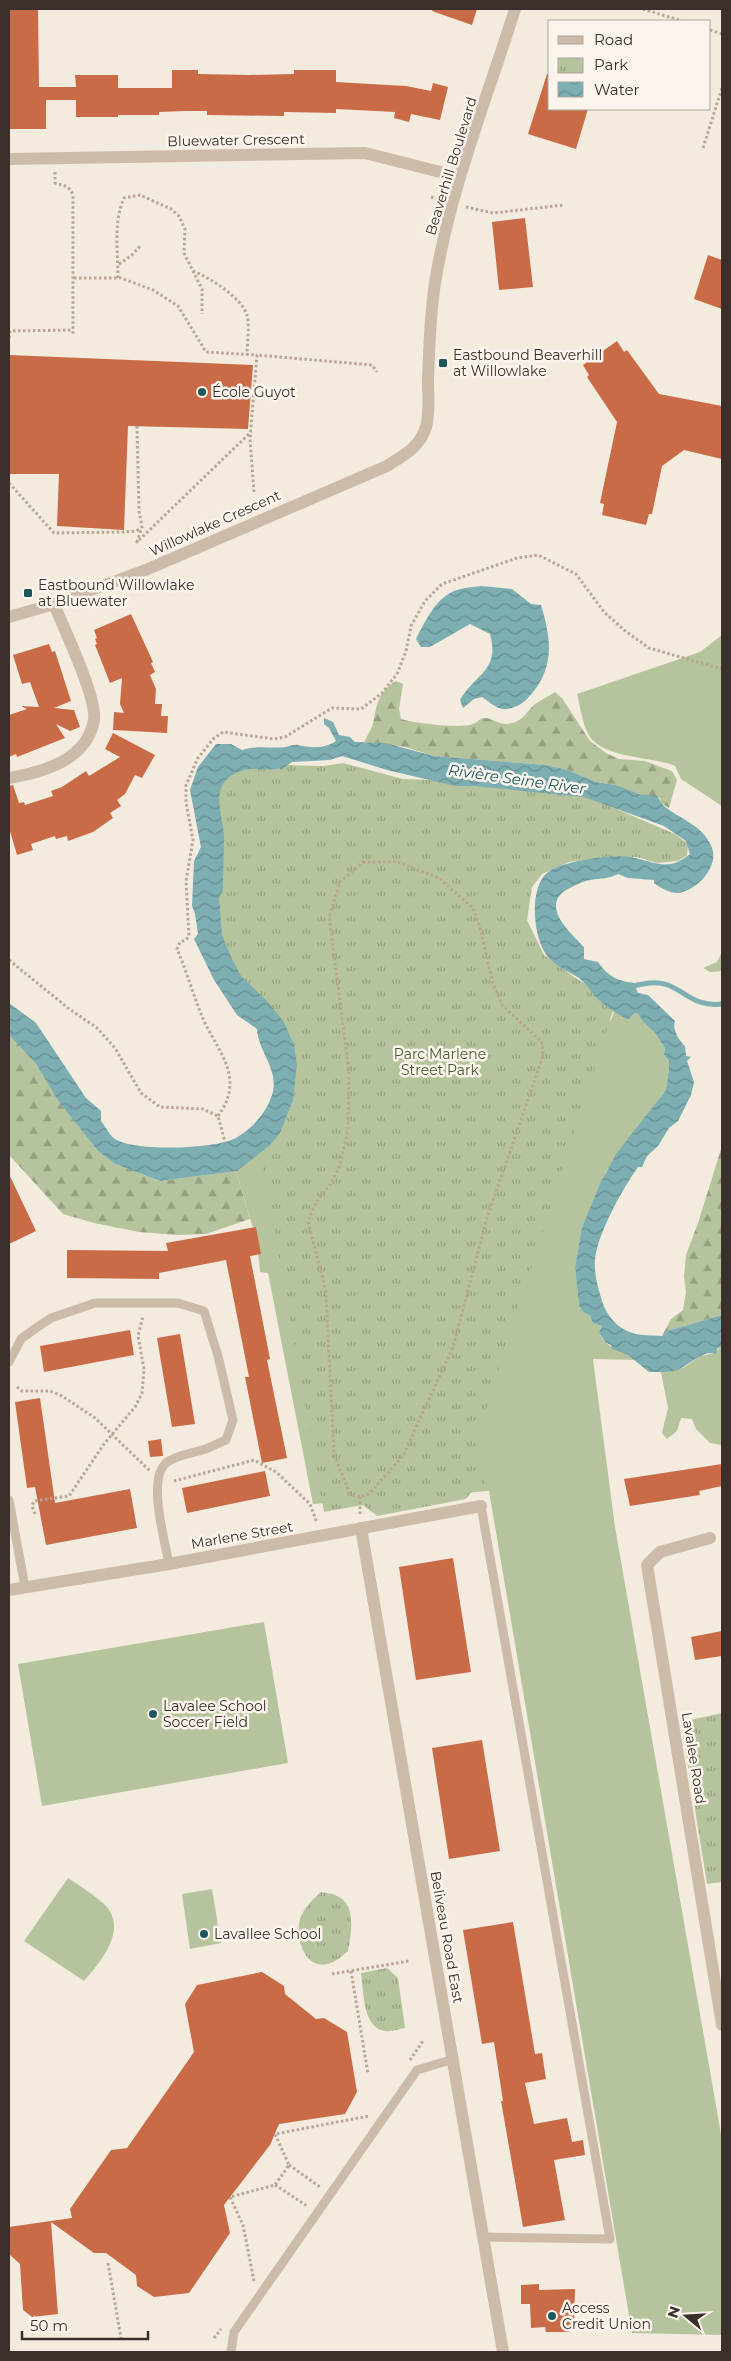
<svg xmlns="http://www.w3.org/2000/svg" width="731" height="2361" font-family="Montserrat,sans-serif">
	<style>
		.green { fill: #b6c49e }
		.forest { fill: url(#forest-firs) }
		.park { fill: url(#park-tufts) }
		.water { fill: url(#water-waves) }
		.lines { fill: none; stroke-linecap: round; stroke-linejoin: round }
		.stream { stroke: #7daeb2; stroke-width: 5 }
		.building { fill: #c96b47 }
		.path { stroke: #b9a594; stroke-width: 3; stroke-dasharray: 2.5 2.5; stroke-linecap: butt }
		.service { stroke: #cdbbaa; stroke-width: 9 }
		.minor { stroke: #cdbbaa; stroke-width: 12 }
		.tertiary { stroke: #cdbbaa; stroke-width: 12 }
		.poi-dot { fill: #1d575d; stroke: #fbf4ec; stroke-width: 2 }
		.labels { text-anchor: middle; dominant-baseline: central; stroke-width: 5; stroke-linejoin: round; paint-order: stroke }
		.street-label { font-size: 14px; fill: #3a2f2a; stroke: #fbf4ec }
		.poi-label { font-size: 14px; fill: #3a2f2a; stroke: #fbf4ec; text-anchor: start }
		.park-label { font-size: 14px; fill: #47592c; stroke: #fbf4ec }
		.water-label { font-size: 15px; font-style: italic; fill: #1d575d; stroke: #fbf4ec }
	</style>
	<defs>
		<pattern id="forest-firs" width="22" height="20" patternUnits="userSpaceOnUse" patternTransform="scale(1.25)"><rect width="22" height="20" fill="#b6c49e"/><path d="M5 1l3.5 6h-7zM16 11l3.5 6h-7z" fill="#95a081"/></pattern>
		<pattern id="park-tufts" width="24" height="20" patternUnits="userSpaceOnUse" patternTransform="scale(1.25)"><rect width="24" height="20" fill="#b6c49e"/><path d="M3 7l-1-3M5 7V3M7 7l1-3M15 17l-1-3M17 17v-4M19 17l1-3" fill="none" stroke="#95a081"/></pattern>
		<pattern id="water-waves" width="16" height="10" patternUnits="userSpaceOnUse" patternTransform="scale(1.25)"><rect width="16" height="10" fill="#7daeb2"/><path d="M0 5q4-4 8 0t8 0" fill="none" stroke="#678e91"/></pattern>
	</defs>
	<rect width="100%" height="100%" fill="#f4ebdf"/>
	<path class="green" d="M722,635v171l-41,-27 -6,-13c-24,-10 -76,-7 -88,-34 -5,-12 -7,-26 -10,-38l123,-42z
		M509,924l100,98 3,-4 2,-7 14,9 7,-7 3,1 6,9 11,10 10,15 -1,7 5,6v7l-3,22 -59,80 -25,57 -7,40 4,39 4,6 7,4 3,7 9,3 -3,7c7,16 23,16 36,27l-42,-1 22,168 107,613v195l-90,-2 -143,-842 -176,13 -45,-231 -8,-1 -3,-30 -21,-71 33,-25z
		M722,952v19l-12,1 -7,-4 14,-6z
		M722,1346v99l-12,-2 -14,-14 -4,-10 -11,-1 -4,13 -10,8 -5,-6 6,-25 -7,-36 22,-4 18,-12 13,-3z
		M264,1622l24,141 -246,43 -24,-142z
		M68,1878c12,8 25,16 35,25 27,24 -2,59 -19,78l-60,-40z
		M212,1889l9,54 -31,6 -8,-55z"/>
	<path class="forest" d="M396,681l7,3 -4,25 2,10c12,4 61,10 72,5 4,-1 6,-5 10,-6 10,-1 17,9 29,5 11,-2 15,-12 23,-19 6,-4 14,-8 20,-12l7,6 28,43 16,12 13,6 26,2 27,10 5,9 -8,28 -8,-5 -1,-5 -29,-6 -15,-7 -20,-3 -28,-12 -22,-5 -112,-9 -29,-9 -41,-5c3,-6 7,-12 9,-18 4,-19 4,-31 23,-43z
		M9,1035l27,29 22,37 40,50 17,13 45,17 76,-10 14,48 -44,15 -29,1 -38,-3 -45,-9 -31,-9 -54,-59z
		M722,1146v169l-55,16 -5,5 9,-17 12,-9 3,-18 -2,-15 2,-22 12,-32z"/>
	<path class="park" d="M343,763l60,16 82,3 94,11 96,41 13,10 -1,12 -10,5 -20,2 -20,-6 -46,2 -22,3 -27,12 -10,13 -5,33 17,35 33,24 39,22 -139,437 9,49 -13,3 -7,9 -89,17 -14,-11 -39,7 -64,-361 30,-86 -70,-109 -3,-185 68,-6 38,1z
		M722,1713v169l-15,2 -26,-162z
		M321,1892c5,1 12,1 16,4 20,8 14,39 11,55 -6,5 -12,11 -20,13 -25,6 -34,-30 -27,-48 5,-10 12,-17 20,-24z
		M387,1968l11,10 7,50c-6,1 -14,4 -20,3 -23,-3 -21,-40 -24,-58z"/>
	<path class="water" d="M481,586l31,3 19,15 10,1c11,36 14,65 -14,94 -6,6 -16,11 -25,10 -6,-1 -14,-8 -20,-12l-8,2 -11,9 -3,-8c16,-27 40,-29 30,-66l-20,-10 -40,23h-9l-5,-8c9,-17 19,-40 38,-48 8,-3 19,-4 27,-5z
		M324,718l9,4 6,13 11,2 5,5 30,1 49,13 112,9 22,5 28,12 20,3 23,9 18,2c3,3 3,6 6,9 17,15 40,19 49,43 7,19 -15,42 -33,45 -7,1 -19,-5 -25,-10v-3l-26,-2 -10,-4c-9,5 -17,4 -27,6 -9,1 -17,6 -25,10 -26,17 5,43 18,57v12l14,3c10,14 19,19 36,21l4,10 10,2 27,26c-3,8 4,20 10,25l1,10 5,1 -4,4 7,21 -3,13 -13,26 -9,7 -11,18 -11,10 -5,11h-4c-15,21 -41,67 -43,93 -1,14 3,28 7,41 5,15 15,27 30,32 9,3 21,2 30,3l5,-5 55,-16v31l-5,3 -1,5c-13,-5 -27,12 -39,16 -9,3 -19,2 -28,2l-21,-17 -16,-6 -1,-4 -5,-2 -7,-10 3,-7 -9,-3 -3,-7 -7,-4 -4,-6 -4,-39 7,-40 18,-43 16,-30 50,-64 3,-22v-7l-5,-6 1,-7 -10,-15 -11,-10 -6,-9 -3,-1 -7,7c-9,-5 -20,-12 -28,-19 -8,-7 -13,-17 -21,-23 -11,-7 -22,-11 -31,-21 -15,-17 -20,-70 0,-85 14,-11 65,-18 82,-15 24,4 37,16 60,-3l-4,-13 -22,-15 -80,-29 -110,-11h-19l-68,-16 -45,-14 -12,4 -38,2 -11,8 -2,-2c-12,4 -25,-2 -38,3 -9,3 -16,8 -20,17 -5,14 2,33 3,47 0,18 -1,37 -1,55l-4,8 3,37 11,26 8,15 25,24 18,22 10,23 3,19 -4,36 -13,33 -11,13 -32,25 -77,10 -45,-17 -17,-13 -40,-50 -22,-37 -27,-29v-32l27,20 50,75 15,13v10c4,5 9,15 14,18 19,13 102,10 121,-1 16,-9 30,-25 36,-43 8,-25 -14,-43 -15,-66l-20,-14 -23,-35 -20,-41 4,-5 -3,-20 -3,-8 2,-45 7,-14 -11,-57 8,-23 18,-23h15l11,6c16,-5 29,-1 44,-3 4,-1 8,-3 12,-2 13,3 26,4 38,-4l-7,-13 -5,-4z"/>
	<g class="lines">
		<path class="stream" d="M629,987c12,-3 26,-7 39,-2 21,9 28,22 54,19"/>
	</g>
	<path class="building" d="M9,9h29l1,78h37l-1,-12h43v13h54v-18h26v4l51,1 45,-1v-4h42v12l70,4 25,5 2,-8 15,4 -8,33 -29,-6 -2,8 -15,-4 1,-6 -59,-3v4l-52,-1v4l-77,-1v-4h-21l-27,1v3h-41v2h-42v-17h-30v29h-36z
		M433,9h44l-5,16 -40,-14z
		M547,74l3,1v34h38l-12,40 -48,-15z
		M525,218l8,69 -34,3 -7,-68z
		M708,255l14,5v49l-28,-10z
		M617,341l7,11 3,-2 32,44 63,12v53l-38,-9 -22,16 -10,48h-3l-3,11 -44,-10 2,-11 -4,-1 17,-81 -30,-45 2,-2 -6,-10z
		M9,355l244,10 -5,64 -120,-3 -4,104 -67,-4 2,-52h-50z
		M131,614l22,48 -2,1 4,9 -5,3 6,14 -1,15h7l-1,12h7l-1,17 -54,-3 1,-18 10,1 -4,-9 2,-26 -12,5 -15,-38 2,-1 -2,-5 2,-1 -3,-8z
		M49,644l3,8 3,-1 16,50 -17,7 20,2 6,17 -10,4 -14,-7 9,14 -48,19 -1,-3 -7,3v-42l18,-6 -6,-3 18,1 -9,-25 -8,2 -9,-29z
		M113,733l42,22 -13,23 -7,-3 -10,19 -8,6 4,6 -11,7 3,5 -20,14 -25,9 -1,-5 -11,3 -1,-3 -24,8 2,6 -16,5 -8,-27v-42l4,-1 6,18 5,-1 1,3 28,-9 -2,-5 11,-4 24,-16 3,5 31,-19 -15,-8z
		M9,1174l27,57 -27,13z
		M256,1227l5,27 -11,2 20,103 -3,1 20,98 -25,5 -17,-86h4l-23,-117 -67,13v6l-92,-1v-28l101,1 -2,-8z
		M130,1330l4,25 -90,17 -4,-26z
		M180,1334l15,90 -23,3 -15,-89z
		M40,1398l15,105 75,-14 7,39 -91,17 -11,-58 -8,1 -12,-86z
		M161,1439l2,17 -13,1 -2,-16z
		M722,1464v22l-23,5 1,4 -70,11 -6,-27z
		M265,1471l5,25 -83,17 -5,-25z
		M453,1558l18,114 -55,8 -17,-113z
		M722,1631v25l-27,4 -4,-23z
		M482,1740l18,111 -51,8 -17,-111z
		M513,1922l22,132 7,-1 4,26 -21,4 9,41 33,-6 5,24 11,-2 2,15 -31,5 11,60 -42,7 -22,-126h2l-9,-59 -12,2 -19,-114z
		M262,1972l22,14 1,8 31,25 8,-1 23,14 10,60 -12,22 -66,10 -9,21 -46,60 6,28 -41,60 -35,4 -17,-11 -1,-11 -30,-22h-12l-43,-31 7,92 -26,3 -9,-7 -3,-46 -11,-10v-27l63,-9 -2,-9 41,-59 16,-2 67,-96 -9,-48 12,-19z
		M539,2284v6l36,-1 -1,38h-5l1,5h-24l-1,-5 -14,1 -1,-24h-9v-19z"/>
	<g class="lines">
		<path class="path" d="M643,9l39,12
			M710,30l12,4
			M703,148l19,-60
			M55,172v11c9,3 14,2 18,12v140
			M431,197l9,3
			M466,207l27,6 71,-8
			M119,264l13,-9 8,-9
			M193,271c16,6 49,27 54,44 3,11 0,28 0,40
			M74,278h47l32,12 25,16 28,46 51,3
			M118,278c0,-27 -5,-55 6,-80l16,-3 31,14 8,7 6,13 -1,24 18,36v25
			M9,338l1,-7 63,-1
			M137,426l2,85 3,16 -5,15 114,-110
			M9,483l45,50 71,-1 11,-1 5,-3
			M254,492l-4,-53 7,-84 115,10 5,7
			M153,581l5,11
			M363,862h34l42,16 34,30 7,19 12,54 10,24 40,37 1,14 -56,162 -34,129 -50,109 -34,38 -9,3 -10,-3 -16,-40 -8,-162 -18,-71 8,-19 14,-17 10,-20 8,-35 1,-59 -20,-154 11,-35z
			M9,960l59,48 29,20 18,20 26,45 19,14 43,2 15,7 7,26
			M218,1116c27,-37 2,-62 -14,-95 -10,-23 -17,-49 -27,-72l3,-7 6,-2 3,-4 -3,-55 7,-41 -7,-38v-17l12,-27 15,-19 10,-7 51,7 11,-2 47,-29 29,1 21,-16 15,-19 9,-23 5,-25 14,-25 17,-17 75,-26 21,-3 38,19 28,38 20,18 25,18 73,21
			M17,1387l5,4h28l12,5 33,22 55,53
			M174,1481l80,-21 22,12 34,32 7,19
			M35,1514l-3,-8 2,-5 35,-5 35,-52 31,-37 7,-14 2,-24 -6,-33 5,-20
			M360,1514v-17
			M351,1971l17,103
			M332,1974l77,-13
			M410,2060l13,-19
			M289,2165l31,22
			M275,2185l32,21
			M108,2263l13,75
			M254,2281l-11,-56 -13,-28 45,-12 14,-20 -14,-31 94,-18
			M214,2338l7,-9"/>
		<path class="service" d="M9,1362l12,-23 15,-11 15,-10 44,-15h83l26,8 14,45 15,64 -7,20c-8,3 -16,8 -24,10 -12,4 -26,5 -36,13 -19,17 -1,78 3,101
			M9,1500l16,87
			M481,1506l129,733 -126,-2
			M231,2352l3,-20 183,-262 37,-11"/>
		<path class="minor" d="M9,159l356,-6 95,24
			M9,778c35,-6 78,-18 85,-58 3,-23 -30,-91 -40,-116
			M361,1528l142,824
			M710,1538l-50,14 -13,13 75,460
			M9,1590l160,-26 312,-58"/>
		<path class="tertiary" d="M9,617l45,-13 94,-35 239,-103c17,-11 33,-19 39,-39 4,-14 2,-32 2,-46 1,-32 2,-66 7,-98 15,-94 52,-184 80,-274"/>
	</g>
	<g class="poi-dot">
		<rect x="438" y="358" width="10" height="10" rx="2.5"/>
		<circle cx="202" cy="392" r="5"/>
		<rect x="23" y="588" width="10" height="10" rx="2.5"/>
		<circle cx="153" cy="1714" r="5"/>
		<circle cx="204" cy="1934" r="5"/>
		<circle cx="552" cy="2316" r="5"/>
	</g>
	<g class="labels">
		<g class="street-label">
			<text transform="translate(236 140) rotate(-1)">Bluewater Crescent</text>
			<text transform="translate(451 166) rotate(-73)">Beaverhill Boulevard</text>
			<text transform="translate(215 523) rotate(-24)">Willowlake Crescent</text>
			<text transform="translate(242 1535) rotate(-10)">Marlene Street</text>
			<text transform="translate(694 1758) rotate(81)">Lavalee Road</text>
			<text transform="translate(447 1937) rotate(80)">Beliveau Road East</text>
		</g>
		<g class="poi-label">
			<text x="453" y="355">Eastbound Beaverhill<tspan x="453" dy="16">at Willowlake</tspan></text>
			<text x="212" y="392">École Guyot</text>
			<text x="38" y="585">Eastbound Willowlake<tspan x="38" dy="16">at Bluewater</tspan></text>
			<text x="163" y="1706">Lavalee School<tspan x="163" dy="16">Soccer Field</tspan></text>
			<text x="214" y="1934">Lavallee School</text>
			<text x="562" y="2308">Access<tspan x="562" dy="16">Credit Union</tspan></text>
		</g>
		<g class="park-label">
			<text x="440" y="1054">Parc Marlene<tspan x="440" dy="16">Street Park</tspan></text>
		</g>
		<g class="water-label">
			<text transform="translate(517 779) rotate(8)">Rivière Seine River</text>
		</g>
	</g>
	<rect width="731" height="2361" fill="none" stroke="#3a2f2a" stroke-width="20"/>
	<rect x="548" y="20" width="162" height="90" fill="#fbf4ec" stroke="#aea59e"/>
	<rect x="558" y="36" width="25" height="8" fill="#cdbbaa" stroke="#aea59e"/>
	<text x="594" y="45" font-size="15" fill="#3a2f2a">Road</text>
	<rect x="558" y="58" width="25" height="15" fill="url(#park-tufts)" stroke="#aea59e"/>
	<text x="594" y="70" font-size="15" fill="#3a2f2a">Park</text>
	<rect x="558" y="82" width="25" height="15" fill="url(#water-waves)" stroke="#aea59e"/>
	<text x="594" y="95" font-size="15" fill="#3a2f2a">Water</text>
	<g transform="translate(686 2316) rotate(288)" stroke="#fbf4ec" stroke-width="4" paint-order="stroke">
	<path d="M0-4L9 19L0 12L-9 19Z" fill="#3a2f2a"/>
	<text y="-8" font-size="14" font-weight="bold" text-anchor="middle" fill="#3a2f2a">N</text>
	</g>
	<path d="M22 2331v8h126v-8" fill="none" stroke="#3a2f2a" stroke-width="2.5"/>
	<text x="30" y="2331" font-size="15" fill="#3a2f2a" stroke="#fbf4ec" stroke-width="4" paint-order="stroke">50 m</text>
</svg>
